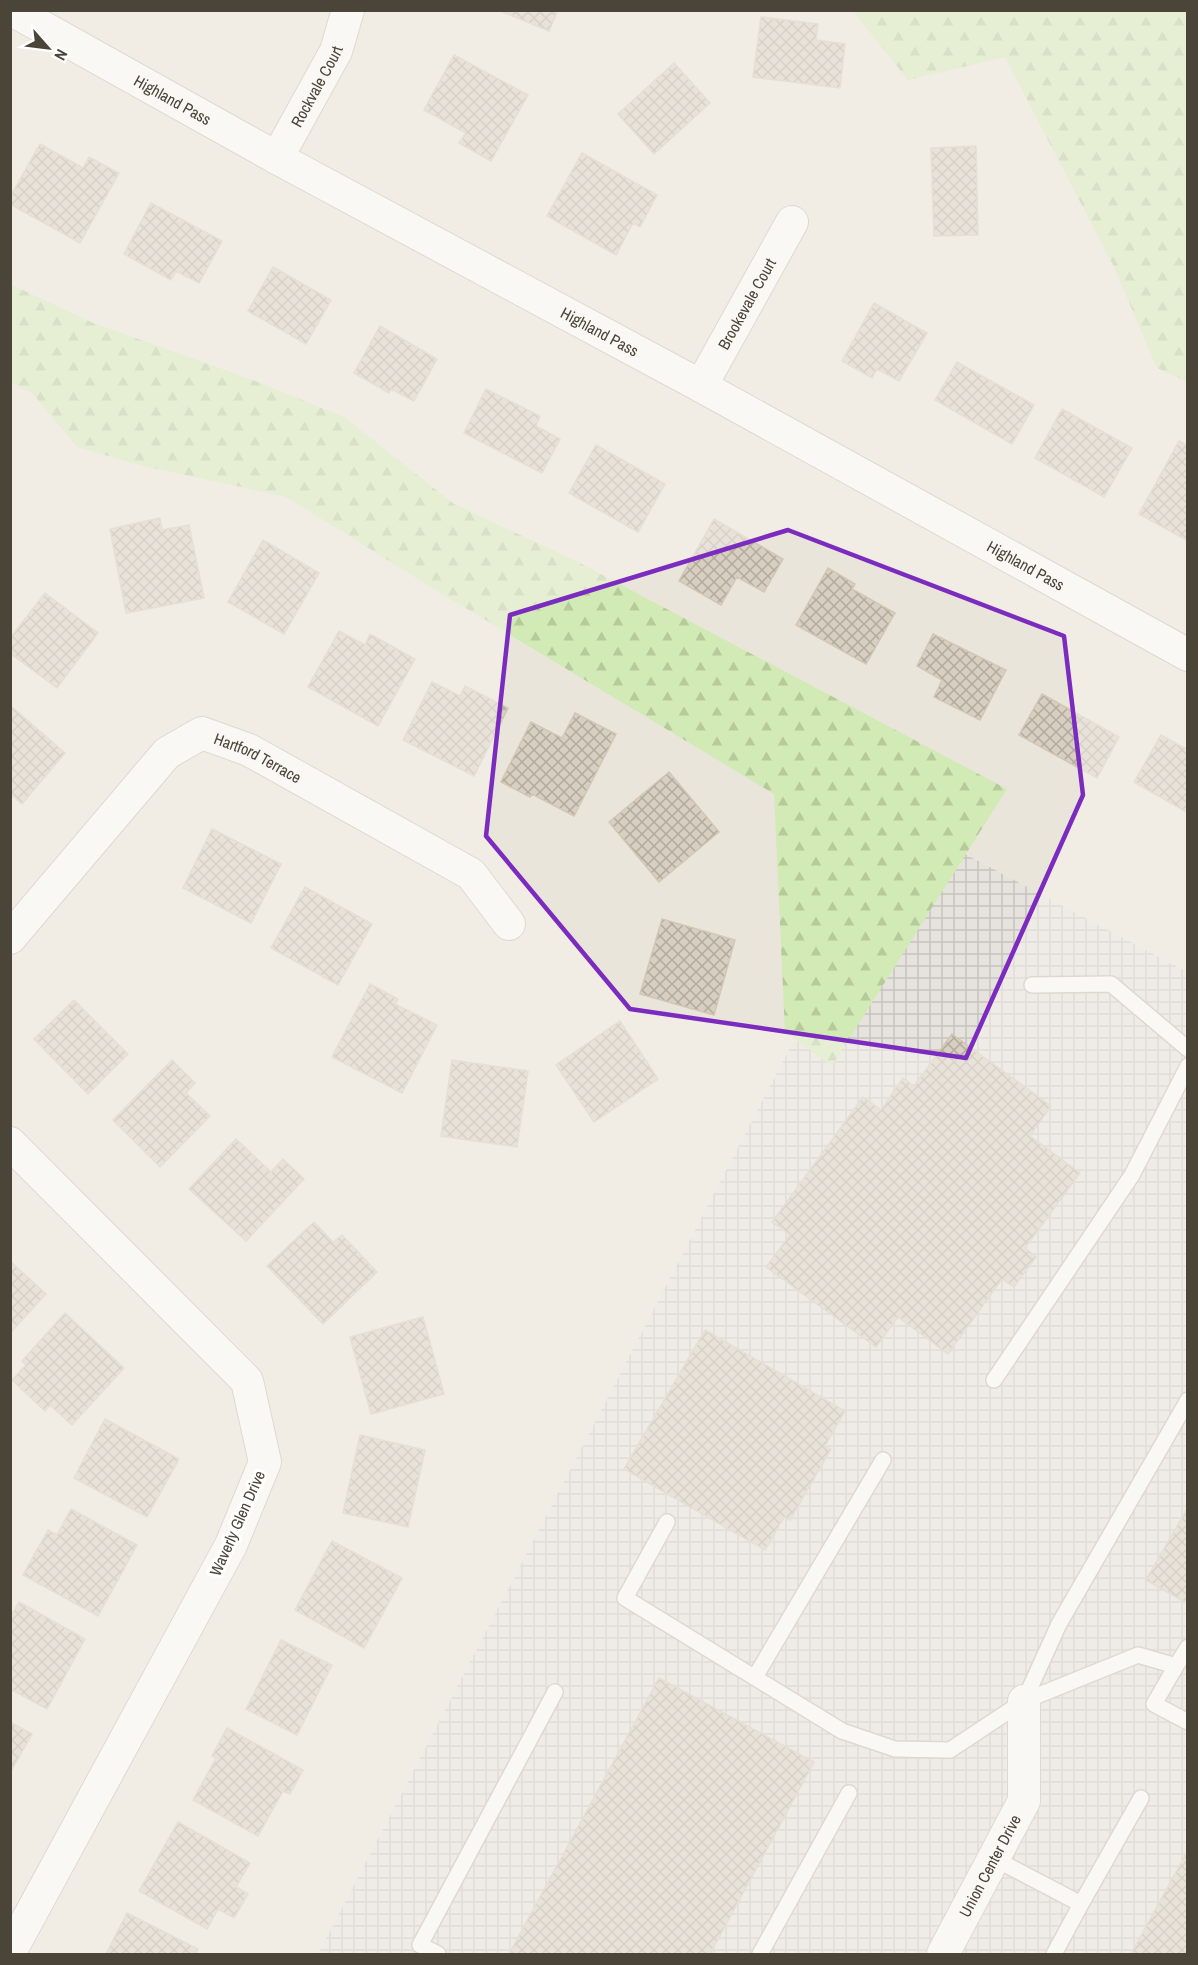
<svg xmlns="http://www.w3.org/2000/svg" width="1198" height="1965" font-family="'Archivo Narrow',sans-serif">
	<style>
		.residential { fill: #eae5da }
		.industrial { fill: url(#industrial-grid) }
		.forest { fill: url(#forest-firs) }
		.building { fill: url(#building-cross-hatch); stroke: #d3c7b4; stroke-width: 1.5 }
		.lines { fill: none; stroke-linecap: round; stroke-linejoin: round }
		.lane-casing { stroke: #c2bbae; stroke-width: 18 }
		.street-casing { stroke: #c2bbae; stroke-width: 34 }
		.lane { stroke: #fff; stroke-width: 15 }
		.street { stroke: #fff; stroke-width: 32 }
		.marked { fill: none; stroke: #7b2cbf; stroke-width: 4.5; stroke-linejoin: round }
		.labels { text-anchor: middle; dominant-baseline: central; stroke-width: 6; stroke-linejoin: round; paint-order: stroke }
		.street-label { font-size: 16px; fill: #4b4439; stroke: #fff }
	</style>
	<defs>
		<pattern id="industrial-grid" width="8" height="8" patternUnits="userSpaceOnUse" patternTransform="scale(1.5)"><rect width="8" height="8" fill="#e6e2dd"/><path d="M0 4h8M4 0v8" fill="none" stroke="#c7c3be"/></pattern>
		<pattern id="forest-firs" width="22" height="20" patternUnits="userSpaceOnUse" patternTransform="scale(1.5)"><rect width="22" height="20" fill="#d2eab5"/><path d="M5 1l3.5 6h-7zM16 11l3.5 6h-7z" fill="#b6ca9c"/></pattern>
		<pattern id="building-cross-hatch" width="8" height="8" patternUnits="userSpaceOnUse" patternTransform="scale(1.5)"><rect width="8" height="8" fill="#d8cfc1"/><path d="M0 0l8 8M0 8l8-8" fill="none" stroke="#b1aa9e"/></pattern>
	</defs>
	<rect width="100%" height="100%" fill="#f6f3ec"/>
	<path class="residential" d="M11,11h1176v961l-280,-149 -589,1131h-307z"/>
	<path class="industrial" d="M907,823l280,149v982h-869z"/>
	<path class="forest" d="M853,11h334v371l-30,-14 -43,-101 -109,-210 -97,23z
		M10,284l81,38 167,60 86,35 110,87 124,58 429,227 -175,277 -47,-34 -11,-238 -345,-208 -142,-89 -144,-31 -66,-19 -44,-53 -22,-12z"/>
	<path class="building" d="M498,10h60l-9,21z
		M761,17l57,7 -2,16 29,4 -5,44 -87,-11z
		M454,55l74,40 -37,66 -32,-18 7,-10 -42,-23z
		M674,63l36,40 -56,51 -36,-40z
		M40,144l43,24 6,-11 30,16 -39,70 -70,-39v-7z
		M976,146l2,89 -44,1 -3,-88z
		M582,153l75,42 -17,32 -7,-4 -17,32 -69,-39z
		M151,203l71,38 -23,42 -23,-12 -5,9 -47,-26z
		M273,267l58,33 -25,44 -58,-33z
		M874,303l53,30 -28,48 -22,-12 -5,9 -30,-17z
		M380,326l57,33 -23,42 -23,-12 -2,4 -35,-20z
		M957,362l77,43 -22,39 -77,-44z
		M486,389l54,27 -4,10 24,13 -18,34 -78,-40z
		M1062,409l70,39 -28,49 -69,-39z
		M1179,441l9,5v95l-49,-27z
		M596,445l69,39 -27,48 -69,-39z
		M160,518l2,12 27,-5 15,73 -78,15 -16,-84z
		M714,519l69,40 -19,33 -27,-15 -16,28 -42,-24z
		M263,540l56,33 -35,61 -56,-32z
		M828,568l27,16 -3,5 43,24 -29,51 -70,-39z
		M45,593l53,40 -41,55 -47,-35v-15z
		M339,631l26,14 5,-11 45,25 -37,67 -70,-39z
		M933,634l73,36 -26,50 -46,-23 8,-17 -25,-14z
		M432,682l28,14 5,-10 43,22 -34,68 -71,-36z
		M1042,694l77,43 -22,41 -78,-43z
		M11,706l54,47 -43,51 -12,-10z
		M575,713l41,21 -42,82 -42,-22 -2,3 -29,-15 30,-60 31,16z
		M1161,735l27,15v63l-54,-31z
		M669,772l50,60 -60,50 -50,-60z
		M212,829l69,35 -30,59 -68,-35z
		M305,887l67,37 -34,61 -67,-37z
		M662,919l73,21 -21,75 -74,-21z
		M370,984l28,15 -3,5 42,21 -35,68 -70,-36z
		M74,1000l54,54 -40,40 -54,-55z
		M620,1021l38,58 -64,43 -38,-57z
		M952,1034l99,72 -21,30 50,37 -55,75 11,9 -22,30 -12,-8 -54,75 -50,-37 -22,30 -110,-80 24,-32 -18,-13 91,-125 18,13 22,-32 11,8z
		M172,1060l23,23 -9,10 24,23 -50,51 -47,-47z
		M452,1060l76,11 -11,76 -76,-11z
		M236,1139l35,33 12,-13 21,20 -58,62 -57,-52z
		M314,1222l19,20 9,-7 35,37 -54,52 -56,-58z
		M10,1261l36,33 -36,39z
		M65,1313l59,55 -52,57 -22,-20 -5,6 -33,-31 14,-15 -4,-4z
		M423,1317l21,77 -73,20 -21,-77z
		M705,1330l140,81 -20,35 6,3 -41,71 -6,-3 -19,33 -141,-81z
		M105,1419l74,40 -32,58 -73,-39z
		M360,1435l65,15 -17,77 -65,-14z
		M1188,1507v97l-42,-24z
		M71,1509l66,36 -39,71 -75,-41 25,-45 9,5z
		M332,1541l70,37 -38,70 -69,-38z
		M19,1602l66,37 -38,70 -37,-20v-71z
		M281,1640l51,25 -35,70 -51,-26z
		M659,1678l155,84 -104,192h-201z
		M10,1722l22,12 -22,39z
		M227,1728l76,42 -13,24 -7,-3 -25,45 -65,-36 23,-42 -4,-2z
		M178,1822l72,41 -14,24 12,7 -14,24 -16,-9 -11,20 -68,-38z
		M1188,1850v104h-57z
		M127,1913l71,36 -3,5h-89z"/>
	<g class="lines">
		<g class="lane-casing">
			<path id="lane" d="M1032,985l79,-1 77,65
				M994,1380l138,-205 56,-109
				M667,1522l-42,76 217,133 53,18 55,1 74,-49 114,-46 38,11 12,-19
				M1176,1666l-22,38 34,18
				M755,1677l128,-217
				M1024,1701l35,-77 129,-224
				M995,1859l86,45 -27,50
				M1081,1904l60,-106
				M438,1954l-18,-9 135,-253
				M760,1954l89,-161"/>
		</g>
		<g class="street-casing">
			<g id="street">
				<path id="s1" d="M12,10l265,148 424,228 487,269"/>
				<path id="s2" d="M277,158l59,-107 12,-41"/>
				<path id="s3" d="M701,386l91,-164"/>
				<path id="s4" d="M10,938l157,-185 35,-20 47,17 222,124 38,50"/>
				<path d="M10,1143l237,238 18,81 -34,83 -221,407"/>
				<path id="s5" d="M943,1954l81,-153v-100"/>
			</g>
		</g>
		<use href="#lane" class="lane"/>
		<use href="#street" class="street"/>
	</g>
	<path d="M0 0H1198V1965H0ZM788,530l276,106 19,159 -117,263 -336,-49 -144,-173 24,-221z" fill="#f6f3ec" fill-opacity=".55" fill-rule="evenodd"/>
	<path class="marked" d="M788,530l276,106 19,159 -117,263 -336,-49 -144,-173 24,-221z"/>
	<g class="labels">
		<g class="street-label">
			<text stroke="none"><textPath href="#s2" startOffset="82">Rockvale Court</textPath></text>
			<text stroke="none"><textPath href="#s1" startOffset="184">Highland Pass</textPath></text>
			<text stroke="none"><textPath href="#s3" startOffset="94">Brookevale Court</textPath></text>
			<text stroke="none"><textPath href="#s1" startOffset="670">Highland Pass</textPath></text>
			<text stroke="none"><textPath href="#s1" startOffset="1156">Highland Pass</textPath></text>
			<text stroke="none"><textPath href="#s4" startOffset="344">Hartford Terrace</textPath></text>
			<text transform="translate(237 1523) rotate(-66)">Waverly Glen Drive</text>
			<text stroke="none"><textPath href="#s5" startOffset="100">Union Center Drive</textPath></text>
		</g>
	</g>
	<rect width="1198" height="1965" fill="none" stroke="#4b4439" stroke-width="24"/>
	<g transform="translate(48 48) rotate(118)" stroke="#ffffff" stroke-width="4.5" paint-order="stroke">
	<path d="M0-4.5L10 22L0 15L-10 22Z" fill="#4b4439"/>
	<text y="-9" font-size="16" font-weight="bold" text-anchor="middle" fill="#4b4439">N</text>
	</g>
</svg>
